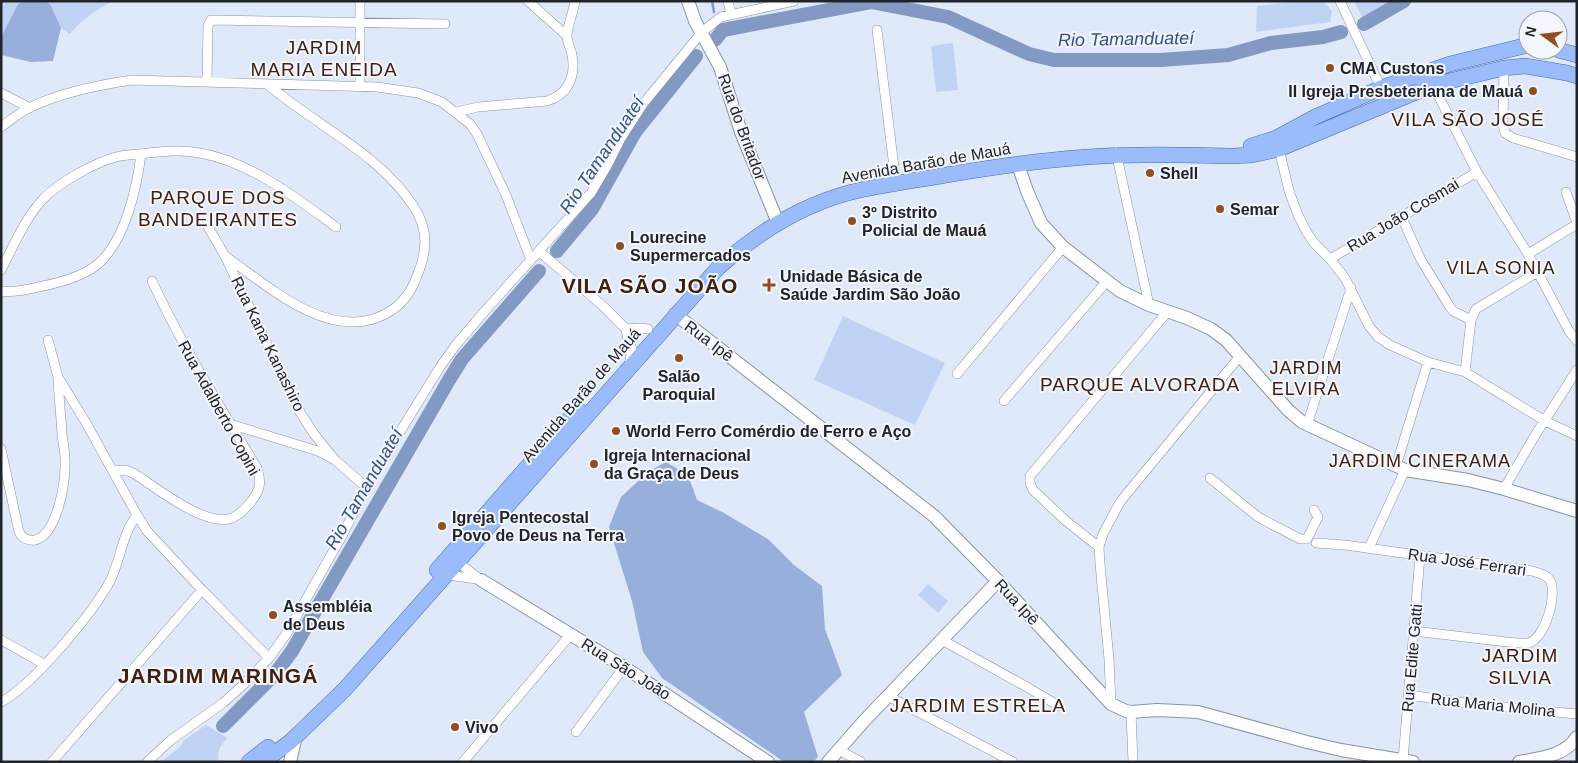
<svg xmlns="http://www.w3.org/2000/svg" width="1578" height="763" font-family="Arial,sans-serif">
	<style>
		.green { fill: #c0d3f5 }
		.forest { fill: #97afda }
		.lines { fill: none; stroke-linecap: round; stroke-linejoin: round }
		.stream { stroke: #8299c3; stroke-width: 2.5 }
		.river { stroke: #8299c3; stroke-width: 14 }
		.street-casing { stroke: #8a93a1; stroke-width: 10 }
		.secondary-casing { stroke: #8a93a1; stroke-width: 14 }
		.primary-casing { stroke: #446aae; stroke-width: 16 }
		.street { stroke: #fff; stroke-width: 9 }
		.secondary { stroke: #fff; stroke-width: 12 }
		.primary { stroke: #9bbcfa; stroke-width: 15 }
		.poi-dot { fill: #914e20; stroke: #f3f6fd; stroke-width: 2 }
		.labels { text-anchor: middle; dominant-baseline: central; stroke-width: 4; stroke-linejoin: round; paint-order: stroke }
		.poi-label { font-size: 16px; font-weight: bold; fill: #202429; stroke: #f3f6fd; text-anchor: start }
		.street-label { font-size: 16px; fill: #202429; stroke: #f3f6fd }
		.water-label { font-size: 18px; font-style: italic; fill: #335087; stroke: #f3f6fd }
		.neighbourhood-label { font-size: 18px; letter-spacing: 1px; fill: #41210b; stroke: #f3f6fd }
		.quarter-label { font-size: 19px; letter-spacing: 1px; fill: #41210b; stroke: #f3f6fd }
		.district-label { font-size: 21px; font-weight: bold; letter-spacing: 1px; fill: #41210b; stroke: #f3f6fd }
	</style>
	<rect width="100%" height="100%" fill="#e0e9f9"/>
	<path class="green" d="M1,1h24l-7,3 -17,33z
		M44,1h70c-19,9 -30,17 -44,33l-9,-6 -11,-24z
		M1300,1h23l9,10 -2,11 -74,10 1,-26z
		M1354,1h35l-26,18z
		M953,43l5,47 -22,2 -5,-46z
		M843,316l102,47 -30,62 -101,-45z
		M928,584l20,17 -10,12 -20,-18z
		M206,725l21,13 -8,11 -1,13h-57l20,-16 2,-5z"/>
	<path class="forest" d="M25,1h19l6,3 11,24 -8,33 -22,1 -30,-7v-18l17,-33z
		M666,462l22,13 9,25 27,13 44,26 26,26 28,21 3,43 17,46 -38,37 14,45 -5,5h-29l-122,-84 -19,-26 -11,-51 -23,-74 12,-30 27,-25z"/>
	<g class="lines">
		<path class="stream" d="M712,1l2,11"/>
		<path class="river" d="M1364,24l40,-23
			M715,40l8,-10 148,-28 77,15 81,37 25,6h107l67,-5 43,-12 52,-6 18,-5
			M557,251l35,-42 43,-77 61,-76
			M223,726l52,-52 17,-23 157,-271 13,-21 77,-88"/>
		<g class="street-casing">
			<path id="street" d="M360,1v86
				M528,1l39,35
				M728,1l3,14
				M1340,1l41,87
				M877,30l18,145
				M1504,68l-1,56 2,9 8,5 64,19
				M207,81l1,-55 3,-6 234,4
				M1433,85l44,87 51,82 41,77 8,10
				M1,93l29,15
				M457,112l21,-5 69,-6c21,-6 29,-25 25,-46 -1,-6 -5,-13 -5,-19 0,-10 7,-25 8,-35
				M1,127c10,-7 19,-15 30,-20 31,-15 67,-22 101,-27l245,7 41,6 24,9 28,22 7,10 29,61 25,65
				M1279,149l10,42 9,24 8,16 8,12 16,16 15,19 24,48 9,11 12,8 38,17 37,10 80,49 32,15
				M1116,152l33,153
				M1566,192l11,31
				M1401,216l20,44 29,47 3,4 18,9
				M207,225l18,31 73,153 16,25 21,26
				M539,251l64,55 23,23 2,11 4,9 -3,16
				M1528,254l49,-30
				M225,256c42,29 98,81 151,62 20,-7 34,-22 41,-42 10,-24 12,-46 -3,-69 -35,-54 -99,-82 -147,-123
				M1330,259l147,-87
				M1,270c12,-23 24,-52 43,-72 16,-16 50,-35 72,-41 7,-2 16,-2 23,-3 20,-2 40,-5 61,-1 50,9 95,44 136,74
				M1,291c14,2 28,-2 42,-5 19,-4 42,-10 56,-23 26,-23 38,-75 42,-109
				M626,329l14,-1 8,1
				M48,340l10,37 27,44 52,94 10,16 55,59 67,68
				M1465,372l6,-52 5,-11 60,-36
				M957,374l106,-127
				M1004,401l103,-120
				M230,424l88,27 17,9 31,27
				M1307,425l44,-137
				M1,449l18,83c3,6 9,9 16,8 22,-5 30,-56 30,-75 1,-10 -2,-21 -3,-31 -1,-18 -3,-36 -4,-54
				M1396,466l32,-104
				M113,471c4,0 8,-1 12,-1 9,2 16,8 23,13 18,12 61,44 84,35 7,-3 13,-9 18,-15 10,-12 12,-20 7,-35 -37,-62 -75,-122 -105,-187
				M1210,478l48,39 42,22h7l11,-22 -4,-7
				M1504,489l30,-52 43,-67
				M1316,543l29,2 187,26c6,2 13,3 17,8 10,12 -4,61 -21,64 -12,1 -26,-2 -38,-3 -25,-3 -50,-6 -76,-9
				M1099,547l-33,-26 -33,-31 -3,-7v-7l138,-165
				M1369,548l36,-78
				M455,560l26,20
				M447,575l30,4
				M1,640l43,24
				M942,640l85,47 32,19
				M1409,695l64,9 104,10
				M888,696l125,66
				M1,702c31,-16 94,-91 110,-123 10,-21 11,-45 26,-64
				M1111,704l-2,-45 -9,-95 -1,-17 4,-13 17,-32 120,-146
				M1131,712l2,50
				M576,732l48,-65
				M839,750l22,12
				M1403,760l17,-204
				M52,762l150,-172
				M147,762l24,-22 52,-37 19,-17 27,-28 18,-25 56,-99 23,-47 74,-120 15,-21 29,-34 107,-119 16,-27 14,-28 22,-34 59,-72 19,-15 73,-16
				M463,762l108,-128"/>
		</g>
		<g class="secondary-casing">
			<path id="secondary" d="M688,1l7,20 25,46 21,65 37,91
				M1018,165l9,26 14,32 22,24 57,44 29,14 38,13 24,11 15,11 62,70 14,12 103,48 63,10 36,9 73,22
				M675,314l259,202 64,65 113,123 15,7 5,1 26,-2 41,2 109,30 34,8 72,12
				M481,580l143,87 144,95
				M290,762l6,-26
				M828,762l36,-41 134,-140
				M1519,762c21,-4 46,-6 58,-25"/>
		</g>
		<g class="primary-casing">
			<path id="primary" d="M1558,50l19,5
				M1251,146l25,-8 39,-21 66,-29 69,-24 78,-19
				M437,570l141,-161
				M249,762l19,-15
				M263,762l27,-20 55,-53 373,-421c40,-36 88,-66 142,-78 28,-6 57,-10 86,-15 64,-11 131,-20 196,-20 30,-1 61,1 91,1l19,-1 27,-6 154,-64 71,-17 21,-2 42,7 10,3"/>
		</g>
		<use href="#street" class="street"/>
		<use href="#secondary" class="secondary"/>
		<use href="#primary" class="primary"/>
	</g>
	<g class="poi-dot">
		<circle cx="1330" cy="68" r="5"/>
		<circle cx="1533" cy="91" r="5"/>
		<circle cx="1150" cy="173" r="5"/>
		<circle cx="1220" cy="209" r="5"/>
		<circle cx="852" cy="221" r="5"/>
		<circle cx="620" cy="246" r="5"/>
		<path d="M766.5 277.5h5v5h5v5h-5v5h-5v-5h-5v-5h5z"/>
		<circle cx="679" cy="358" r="5"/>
		<circle cx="616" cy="431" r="5"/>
		<circle cx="594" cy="464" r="5"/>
		<circle cx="442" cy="526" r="5"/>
		<circle cx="273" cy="615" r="5"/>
		<circle cx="455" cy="727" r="5"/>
	</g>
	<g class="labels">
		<g class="poi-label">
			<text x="1340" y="68">CMA Custons</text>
			<text x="1523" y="91" text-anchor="end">II Igreja Presbeteriana de Mauá</text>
			<text x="1160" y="173">Shell</text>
			<text x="1230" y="209">Semar</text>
			<text x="862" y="212">3º Distrito<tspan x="862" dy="18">Policial de Mauá</tspan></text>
			<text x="630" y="237">Lourecine<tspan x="630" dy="18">Supermercados</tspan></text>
			<text x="780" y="276">Unidade Básica de<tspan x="780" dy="18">Saúde Jardim São João</tspan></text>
			<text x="679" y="376" text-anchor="middle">Salão<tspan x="679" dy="18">Paroquial</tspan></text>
			<text x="626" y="431">World Ferro Comérdio de Ferro e Aço</text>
			<text x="604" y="455">Igreja Internacional<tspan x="604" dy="18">da Graça de Deus</tspan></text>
			<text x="452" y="517">Igreja Pentecostal<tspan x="452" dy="18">Povo de Deus na Terra</tspan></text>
			<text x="283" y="606">Assembléia<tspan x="283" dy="18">de Deus</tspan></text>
			<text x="465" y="727">Vivo</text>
		</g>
		<g class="street-label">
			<text transform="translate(742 127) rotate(70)">Rua do Britador</text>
			<text transform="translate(926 163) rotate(-10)">Avenida Barão de Mauá</text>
			<text transform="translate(1403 215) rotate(-31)">Rua João Cosmai</text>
			<text transform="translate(709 341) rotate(37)">Rua Ipê</text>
			<text transform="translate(268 344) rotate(64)">Rua Kana Kanashiro</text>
			<text transform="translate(581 395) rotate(-49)">Avenida Barão de Mauá</text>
			<text transform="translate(219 408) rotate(61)">Rua Adalberto Copini</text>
			<text transform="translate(1467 562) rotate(8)">Rua José Ferrari</text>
			<text transform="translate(1017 602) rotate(47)">Rua Ipê</text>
			<text transform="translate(1412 658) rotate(-85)">Rua Edite Gatti</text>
			<text transform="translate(626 669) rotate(32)">Rua São João</text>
			<text transform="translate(1493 705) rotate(6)">Rua Maria Molina</text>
		</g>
		<g class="water-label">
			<text transform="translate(1126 39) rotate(-1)">Rio Tamanduateí</text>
			<text transform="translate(602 155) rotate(-56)">Rio Tamanduateí</text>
			<text transform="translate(364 489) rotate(-60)">Rio Tamanduateí</text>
		</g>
		<g class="neighbourhood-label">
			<text x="1501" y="268">VILA SONIA</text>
			<text x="1306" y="368">JARDIM<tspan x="1306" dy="21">ELVIRA</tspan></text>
			<text x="1420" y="461">JARDIM CINERAMA</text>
		</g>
		<g class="quarter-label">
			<text x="324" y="47">JARDIM<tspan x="324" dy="22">MARIA ENEIDA</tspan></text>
			<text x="1468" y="119">VILA SÃO JOSÉ</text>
			<text x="218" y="197">PARQUE DOS<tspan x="218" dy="22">BANDEIRANTES</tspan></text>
			<text x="1140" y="384">PARQUE ALVORADA</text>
			<text x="1520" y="655">JARDIM<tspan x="1520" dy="22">SILVIA</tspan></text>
			<text x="978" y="705">JARDIM ESTRELA</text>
		</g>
		<g class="district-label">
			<text x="650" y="285">VILA SÃO JOÃO</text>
			<text x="218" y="675">JARDIM MARINGÁ</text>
		</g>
	</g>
	<rect width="1578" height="763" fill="none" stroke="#202429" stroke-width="5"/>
	<g transform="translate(1543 35) rotate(285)"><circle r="24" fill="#f3f6fd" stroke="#9fa2a8"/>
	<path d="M0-4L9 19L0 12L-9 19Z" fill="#914e20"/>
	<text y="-8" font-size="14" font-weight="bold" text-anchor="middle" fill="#202429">N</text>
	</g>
</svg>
